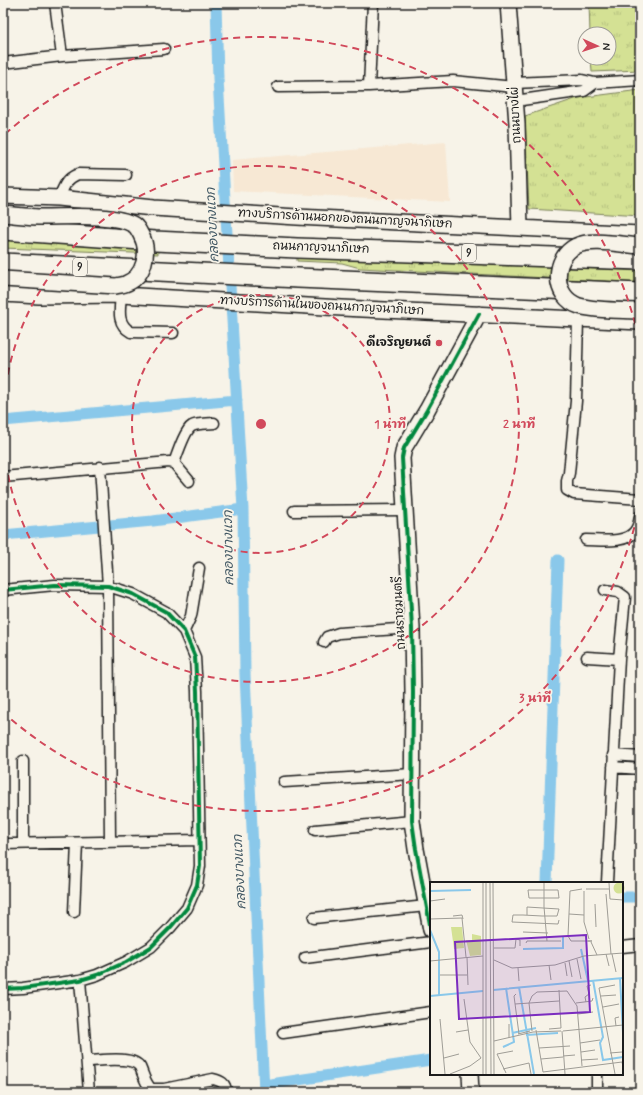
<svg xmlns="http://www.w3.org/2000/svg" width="643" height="1095" font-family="Mynerve,'Playpen Sans Thai',sans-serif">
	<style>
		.built { fill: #f7e8d4 }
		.grass { fill: url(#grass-tufts); stroke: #787e58 }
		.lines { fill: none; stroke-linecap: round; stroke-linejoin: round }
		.canal { stroke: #8ac8ea; stroke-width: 11 }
		.street-casing { stroke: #1c1c1c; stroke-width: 13 }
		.secondary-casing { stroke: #1c1c1c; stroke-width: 18 }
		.highway-casing { stroke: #1c1c1c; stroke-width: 22 }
		.street { stroke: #f7f3e8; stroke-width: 10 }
		.secondary { stroke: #f7f3e8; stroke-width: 15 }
		.highway { stroke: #f7f3e8; stroke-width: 19 }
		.secondary-bridge-casing { stroke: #1c1c1c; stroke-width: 18; stroke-linecap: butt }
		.secondary-bridge { stroke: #f7f3e8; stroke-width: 15 }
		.cycleway-casing { stroke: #f7f3e8; stroke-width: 6 }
		.cycleway { stroke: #00873e; stroke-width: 4 }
		.ring { fill: none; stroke: #d1495b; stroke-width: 2; stroke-dasharray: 7 5 }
		.poi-dot { fill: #d1495b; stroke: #f7f3e8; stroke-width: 1.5 }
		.labels { text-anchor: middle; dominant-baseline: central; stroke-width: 3.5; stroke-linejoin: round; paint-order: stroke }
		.shield { fill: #f7f3e8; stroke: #5e5c59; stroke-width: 1 }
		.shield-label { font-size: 11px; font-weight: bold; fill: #1c1c1c }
		.street-label { font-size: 12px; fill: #1c1c1c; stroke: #f7f3e8 }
		.poi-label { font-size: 12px; font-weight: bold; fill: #1c1c1c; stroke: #f7f3e8; text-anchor: end }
		.water-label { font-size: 13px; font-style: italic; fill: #425864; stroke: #f7f3e8 }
		.inset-river { fill: none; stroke: #8ac8ea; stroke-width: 2 }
		.inset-road { fill: none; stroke: #9f9d96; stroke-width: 1 }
		.view { fill: #7b2cbf; fill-opacity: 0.15; stroke: #7b2cbf; stroke-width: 2 }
		.inset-edge { fill: none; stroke: #1c1c1c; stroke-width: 2 }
		.centre { fill: #d1495b; stroke: #f7f3e8; stroke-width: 2 }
		.ring-label { font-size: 12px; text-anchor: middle; font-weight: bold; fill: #d1495b; stroke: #f7f3e8; stroke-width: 3.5; stroke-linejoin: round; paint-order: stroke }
	</style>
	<defs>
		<pattern id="grass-tufts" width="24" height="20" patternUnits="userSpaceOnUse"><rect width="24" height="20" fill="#d4e194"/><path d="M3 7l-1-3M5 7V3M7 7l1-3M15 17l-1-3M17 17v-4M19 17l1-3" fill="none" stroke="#b5c07f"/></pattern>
	</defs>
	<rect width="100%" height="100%" fill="#f7f3e8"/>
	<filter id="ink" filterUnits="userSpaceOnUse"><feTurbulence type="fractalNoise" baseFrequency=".025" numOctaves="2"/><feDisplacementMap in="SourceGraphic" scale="8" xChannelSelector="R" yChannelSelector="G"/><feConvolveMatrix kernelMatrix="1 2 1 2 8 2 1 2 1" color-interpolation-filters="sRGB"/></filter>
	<g filter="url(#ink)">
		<path class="built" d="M446,142l4,60 -217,-11 -1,-31z"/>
		<path class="grass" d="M589,3h51v67l-48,2 -1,-14h18v-24h-19z
			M640,90v126l-111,-7 -4,-93 53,-18z
			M3,237l155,12v5l-155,-6z
			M297,256l56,1 287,14v12l-280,-15 -18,-5 -45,-2z"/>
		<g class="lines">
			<path class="canal" d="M216,3l2,76 25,430 2,165 19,418
				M3,421l234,-21
				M3,535l150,-14 90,-12
				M547,883l11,-323
				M622,897h18
				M264,1085l167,-25"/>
			<g class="street-casing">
				<path id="street" d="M55,3l7,53
					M3,63l59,-7 102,-7
					M514,83l68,-3 13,3 45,-3
					M369,86l4,-83
					M278,87l91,-1 84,-5 61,6
					M515,101l69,-10 11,-8
					M59,198c5,-12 7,-19 19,-24l48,1
					M121,295c-1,14 -5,29 10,37l42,1
					M578,319l-2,82 -7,72 -2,8v9l7,4 66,5
					M174,463c3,-8 11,-33 18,-37 6,-3 16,-2 22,-3
					M100,467l8,119 2,256
					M3,477l166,-15 5,1 15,18
					M294,511l110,-1
					M586,540c15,0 40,4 49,-9 4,-5 4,-10 5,-15
					M3,590l52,-5 53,1 25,8 33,18 18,19 11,26 2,34 3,175 -3,19 -10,23 -17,20 -19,19 -25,15 -29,13 -17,5 -57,8 -20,1
					M605,590l13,2 7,5 -6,62 -12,223
					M184,631l7,-15 8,-48
					M324,642l3,-5 12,-4 73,-5
					M587,657l32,2
					M613,755l27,2
					M613,767l27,2
					M284,782l129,-8
					M315,830l97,-9
					M3,844l196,-4
					M23,844v-83
					M74,912l3,-69
					M314,918l112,-12
					M622,947l18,-2
					M305,958l126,-16
					M80,980l9,112
					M283,1033l148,-21
					M87,1061c12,0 46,-6 53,6 4,9 4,14 11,22h13l49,-10c8,2 13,4 13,13
					M597,1074v18"/>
			</g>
			<g class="secondary-casing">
				<path id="secondary" d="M508,3l9,121 3,104
					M3,196l56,2 94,10 144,9 343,17
					M3,294l36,2 82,-1 221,13 298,14
					M431,930l-15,-81 -4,-28 1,-129 -1,-64 -10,-170 2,-10 23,-38 52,-96
					M470,1074l1,18"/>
			</g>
			<g class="highway-casing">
				<path id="highway" d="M3,230l152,11 142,7 343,12
					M3,263l295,15 342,15"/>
			</g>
			<use href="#street" class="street"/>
			<use href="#secondary" class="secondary"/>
			<use href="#highway" class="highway"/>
			<g class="secondary-bridge-casing">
				<path id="secondary-bridge" d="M3,214c13,1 27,3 40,3 24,0 71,-4 91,8 3,2 5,6 7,10 9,16 4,42 -16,49 -2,1 -6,1 -9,2l-113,-7
					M640,246c-17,-1 -49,-8 -64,0 -24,12 -24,51 3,60 18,5 42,4 61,5"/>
			</g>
			<use href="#secondary-bridge" class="secondary-bridge"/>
			<g class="cycleway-casing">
				<path id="cycleway" d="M3,590l52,-5 53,1 25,8 33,18 18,19 11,26 2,34 3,175 -3,19 -10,23 -17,20 -19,19 -25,15 -29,13 -17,5 -57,8 -20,1
					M431,930l-15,-81 -4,-28 1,-129 -1,-64 -10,-170 2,-10 23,-38 52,-96"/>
			</g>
			<use href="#cycleway" class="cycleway"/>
		</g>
	</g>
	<g class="ring">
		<circle cx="261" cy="424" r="129"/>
		<path d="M3 422A258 258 0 1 1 3 426"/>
		<path d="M640 504A387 387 0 0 1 5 714M5 134A387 387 0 0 1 640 344"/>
	</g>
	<circle class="poi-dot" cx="439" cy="343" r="4"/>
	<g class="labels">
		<g class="shield">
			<rect x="462" y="244" width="14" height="18" rx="3"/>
			<rect x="73" y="258" width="14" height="18" rx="3"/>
		</g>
		<g class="shield-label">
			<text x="469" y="253">9</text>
			<text x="80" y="267">9</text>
		</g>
		<g class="street-label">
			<text transform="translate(516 115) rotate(-93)">ถนนบางไผ่</text>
			<text transform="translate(345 219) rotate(3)">ทางบริการด้านนอกของถนนกาญจนาภิเษก</text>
			<text transform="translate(321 248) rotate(2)">ถนนกาญจนาภิเษก</text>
			<text transform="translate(322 306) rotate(3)">ทางบริการด้านในของถนนกาญจนาภิเษก</text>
			<text transform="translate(400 613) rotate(-93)">ถนนราชมนตรี</text>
		</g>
		<g class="poi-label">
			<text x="431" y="343">ดีเจริญยนต์</text>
		</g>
		<g class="water-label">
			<text transform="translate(213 225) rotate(-93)">คลองบางแวก</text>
			<text transform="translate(229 548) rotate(-91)">คลองบางแวก</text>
			<text transform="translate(240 872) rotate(-93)">คลองบางแวก</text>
		</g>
	</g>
	<g transform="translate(430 882)">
		<rect width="193" height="193" fill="#f7f3e8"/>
		<path d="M21,45h11l2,21 -10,1zM42,52l9,2v19l-11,1 -4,-16h6z" fill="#d4e194"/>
		<path d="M183.5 6a5.5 5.5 0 1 1 11 0a5.5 5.5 0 1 1-11 0Z" fill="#d4e194"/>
		<path class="inset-river" d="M0,9l41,-1M0,48l9,22v43M93,67l40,-1v-11M151,67l7,32M190,96l3,55M163,98l10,57 -3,6 3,17 20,-3M89,105l15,87M63,108l130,-12M0,114l53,-5M82,151l24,-5M96,153l32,-2M73,165l11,-5 -8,-54"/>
		<path class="inset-road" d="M56,1v191M60,1l1,191M63,1l1,191M114,1v24l3,34M179,1l1,16 13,1M152,7l-12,2 -2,45 3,5h21h-4M156,7h23M98,8h30l1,8h-30zM154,9v31l5,17M176,12l5,60M0,19l15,-2M165,22l1,23M139,32l15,1M97,33v-8l32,2 -2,7h-15l-19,-1h-10l-1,7 46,2 1,-4M23,34l9,-1 1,4M0,37l32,-1 4,39M93,50l25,1M161,60l6,13M96,61l1,-2h34M64,66h21l1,-9 4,1v6M176,72l3,12M182,72l4,18M37,75l1,28M147,77l4,20M64,78l18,8 43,-3 29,-9 39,-3M0,79l53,-5M139,79l3,16M135,81l2,13M119,83l2,15M88,86l1,13M10,93h27M185,103l-16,3 16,86M129,108l2,38M86,112l-2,2 5,38M171,114l15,-1M34,117l6,43 11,16M156,120l-1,-5 4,-3 -2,-8 4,-1M146,121l16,-2 1,-3M85,122l44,-3M173,125l16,-3M148,132l15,-2M10,137l5,55M186,144l-1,-8 4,-1M119,147l12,-1M106,148l7,42 79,-10 1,5M102,149l-3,-28 3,-7 5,-4 30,-1 10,15 5,60M132,149l3,43M133,149l60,-6M26,150l12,-2M88,152l12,-3M79,156v-14M64,159l39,-9 28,-1M150,161l20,-3M109,166l31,-2M151,170l14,-2M180,171l12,-1M67,172l9,19M67,172l16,-3M133,174l12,-1M14,176l15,-4M111,177l22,-2M152,178l16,-1M73,187l26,-6 2,11M20,192l20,-8 11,-8M53,192v-191"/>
		<path class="view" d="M156,53l4,77 -131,7 -4,-77z"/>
		<rect width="193" height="193" class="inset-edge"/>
	</g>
	<circle cx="261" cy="424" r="6" class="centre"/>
	<g class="ring-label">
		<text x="390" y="428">1 นาที</text>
		<text x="519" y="428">2 นาที</text>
		<text x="535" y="702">3 นาที</text>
	</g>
	<rect width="643" height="1095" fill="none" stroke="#f7f3e8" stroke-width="16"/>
	<rect x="8" y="8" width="627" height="1079" fill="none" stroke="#1c1c1c" stroke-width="1.5" filter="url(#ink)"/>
	<g transform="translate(597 46) rotate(93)"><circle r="19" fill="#f7f3e8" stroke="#9f9d96"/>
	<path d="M0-3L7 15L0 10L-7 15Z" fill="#d1495b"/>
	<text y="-6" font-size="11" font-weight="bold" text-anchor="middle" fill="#1c1c1c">N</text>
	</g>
</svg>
